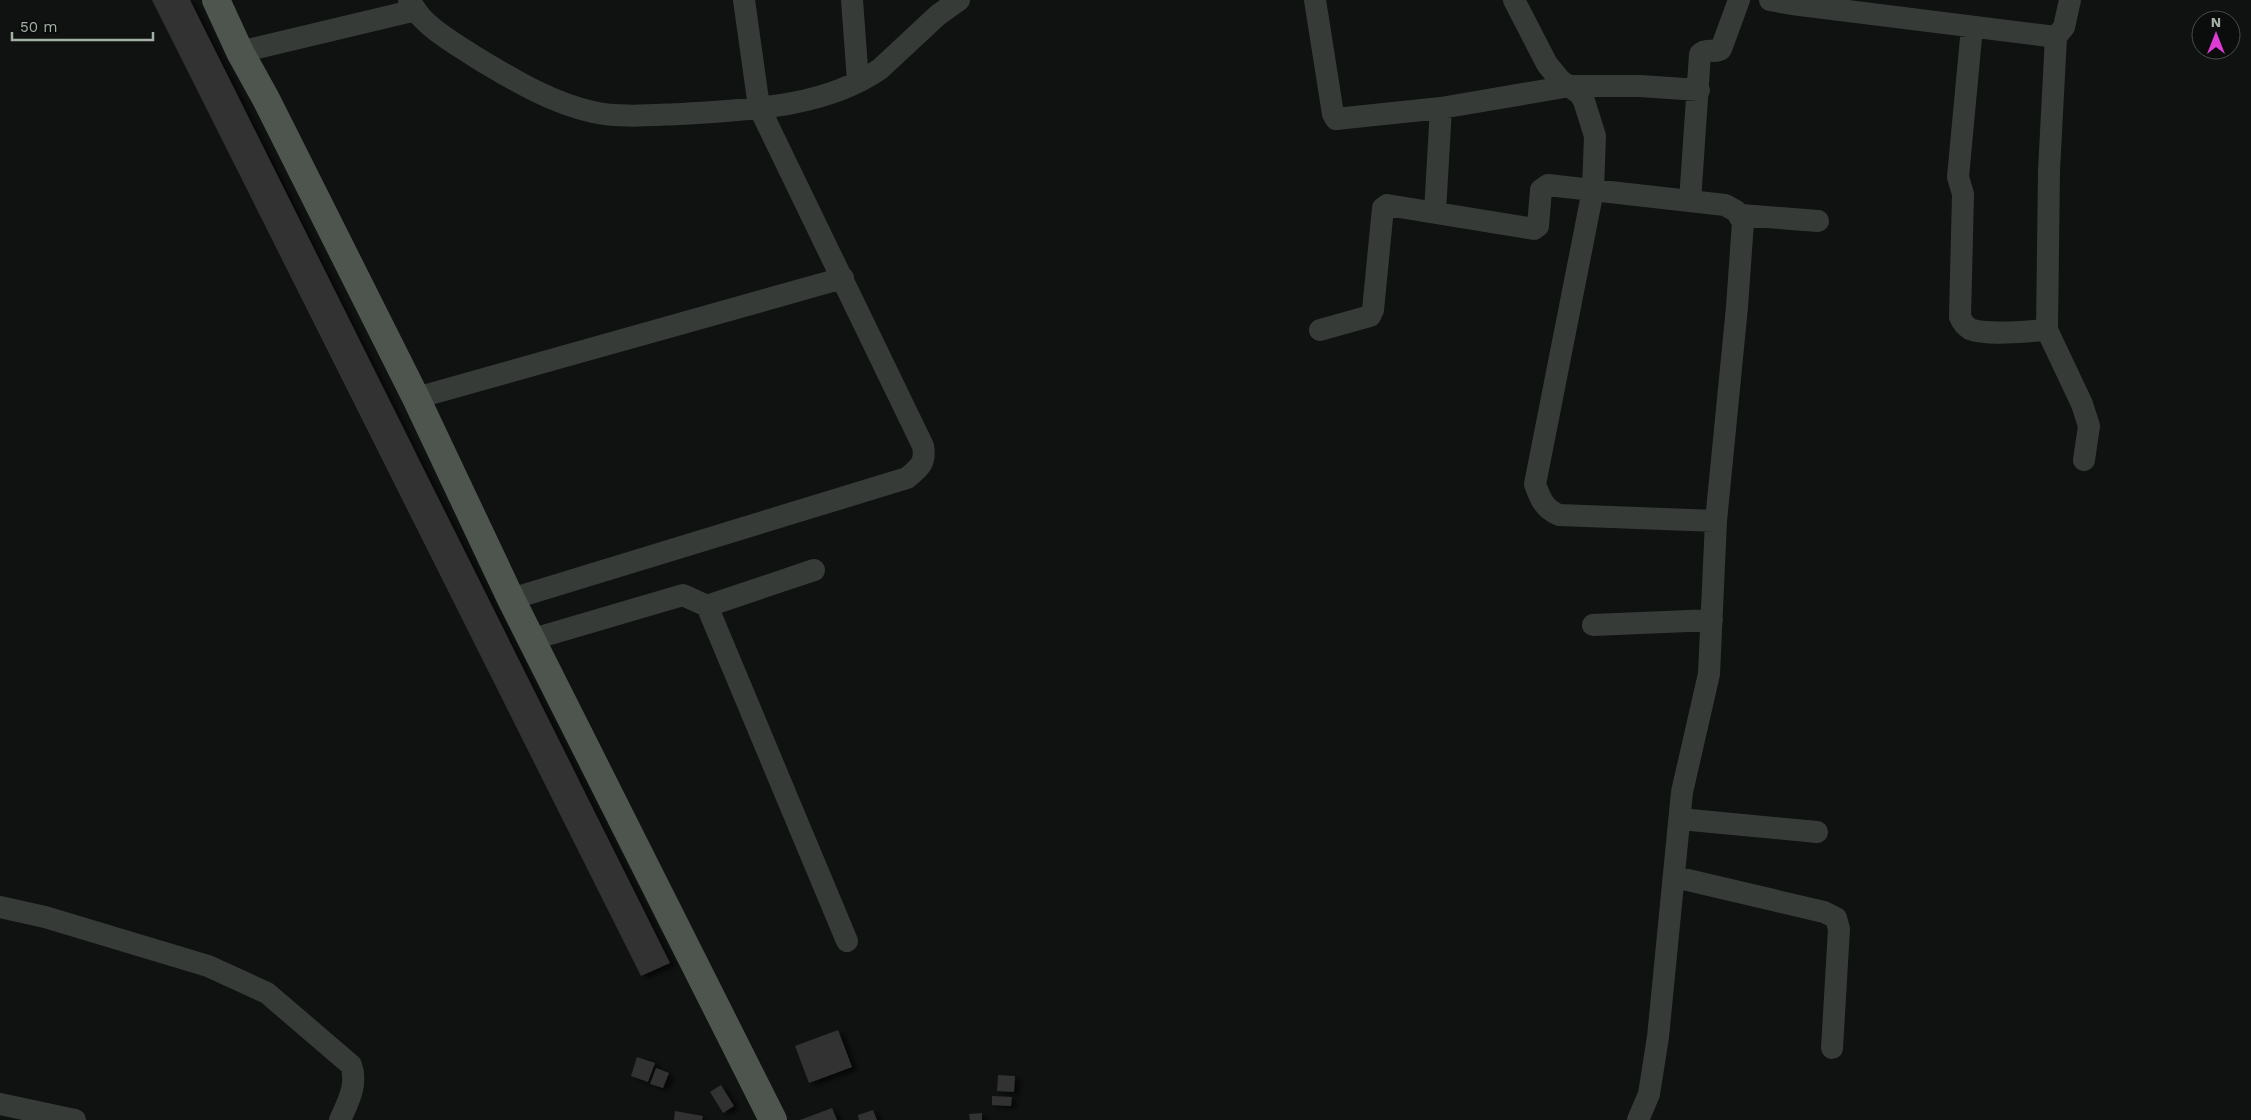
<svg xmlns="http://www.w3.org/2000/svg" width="2251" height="1120" font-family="'Work Sans',sans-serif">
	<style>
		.building { fill: #303331; filter: url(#shadow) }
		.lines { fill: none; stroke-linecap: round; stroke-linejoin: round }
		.minor { stroke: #363b38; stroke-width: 22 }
		.major { stroke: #4e554f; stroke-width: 28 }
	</style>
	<defs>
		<filter id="shadow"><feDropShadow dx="5.5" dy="3" stdDeviation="2.5" flood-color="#0009"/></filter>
	</defs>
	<rect width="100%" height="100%" fill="#101111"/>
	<path class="building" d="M152,0h38l480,963 -29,13z
		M838,1030l14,37 -43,16 -14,-37z
		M637,1057l18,6 -7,19 -17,-6z
		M656,1068l13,5 -6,15 -13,-4z
		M998,1075l17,1 -1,16 -17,-1z
		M721,1085l13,21 -11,7 -13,-21z
		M992,1096l20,1 -1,9 -19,-1z
		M832,1108l5,12h-37z
		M873,1110l4,10h-18l-1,-5z
		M675,1111l28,5 -1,4h-28z
		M982,1113v7h-12l-1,-6z"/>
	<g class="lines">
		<path class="minor" d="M409,0c5,7 9,15 16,21 15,15 34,25 52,37 37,22 74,45 116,54 26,6 60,3 87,2 66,-4 144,-6 200,-45l58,-54 21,-15
			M852,0l6,81
			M1315,0l18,114 3,5 105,-11 129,-22h70l59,4
			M1514,0l33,64 13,16 20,14 4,7 11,35 -2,54 -58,294c5,14 9,25 24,31l157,6
			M1770,0l22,4 264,33 8,-10 6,-27
			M1972,27l-14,150 5,17 -3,123c2,5 5,9 10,12 17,7 58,2 77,1
			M2056,37l-7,133 -2,160 35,74 7,22 -5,34
			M240,52l176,-42
			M1690,201l10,-147c7,-7 15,0 21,-5l18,-49
			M1435,212l6,-104
			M1741,215l77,6
			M1320,330l50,-14 3,-6 10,-102 4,-3 147,24 4,-3 3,-36 7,-5 177,20 11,6 7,11 -6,85 -21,214 -7,153 -27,118 -24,245 -9,57 -11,26
			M416,398l427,-120
			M511,599l396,-121c13,-11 19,-15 16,-32l-164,-339 -15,-107
			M707,606l140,335
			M1593,625l119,-5
			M533,639l150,-44 24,11 107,-36
			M1680,819l137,13
			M1675,877l149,35 12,6 3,11 -7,119
			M0,907l45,10 163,49 59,27 84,72c7,19 -3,37 -11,55
			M0,1104l75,16"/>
		<path class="major" d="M216,0l24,52 26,47 150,299 95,201 262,521"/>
	</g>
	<g transform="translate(2216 35)"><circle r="24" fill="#0b0c0c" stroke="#484e49"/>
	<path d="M0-4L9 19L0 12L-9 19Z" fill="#df3bd4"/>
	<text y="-8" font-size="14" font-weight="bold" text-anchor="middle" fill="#a3b1a4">N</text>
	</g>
	<path d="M12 32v8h141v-8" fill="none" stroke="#a3b1a4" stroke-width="2.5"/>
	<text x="20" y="32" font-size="15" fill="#a3b1a4" stroke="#0b0c0c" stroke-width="4" paint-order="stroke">50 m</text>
</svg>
